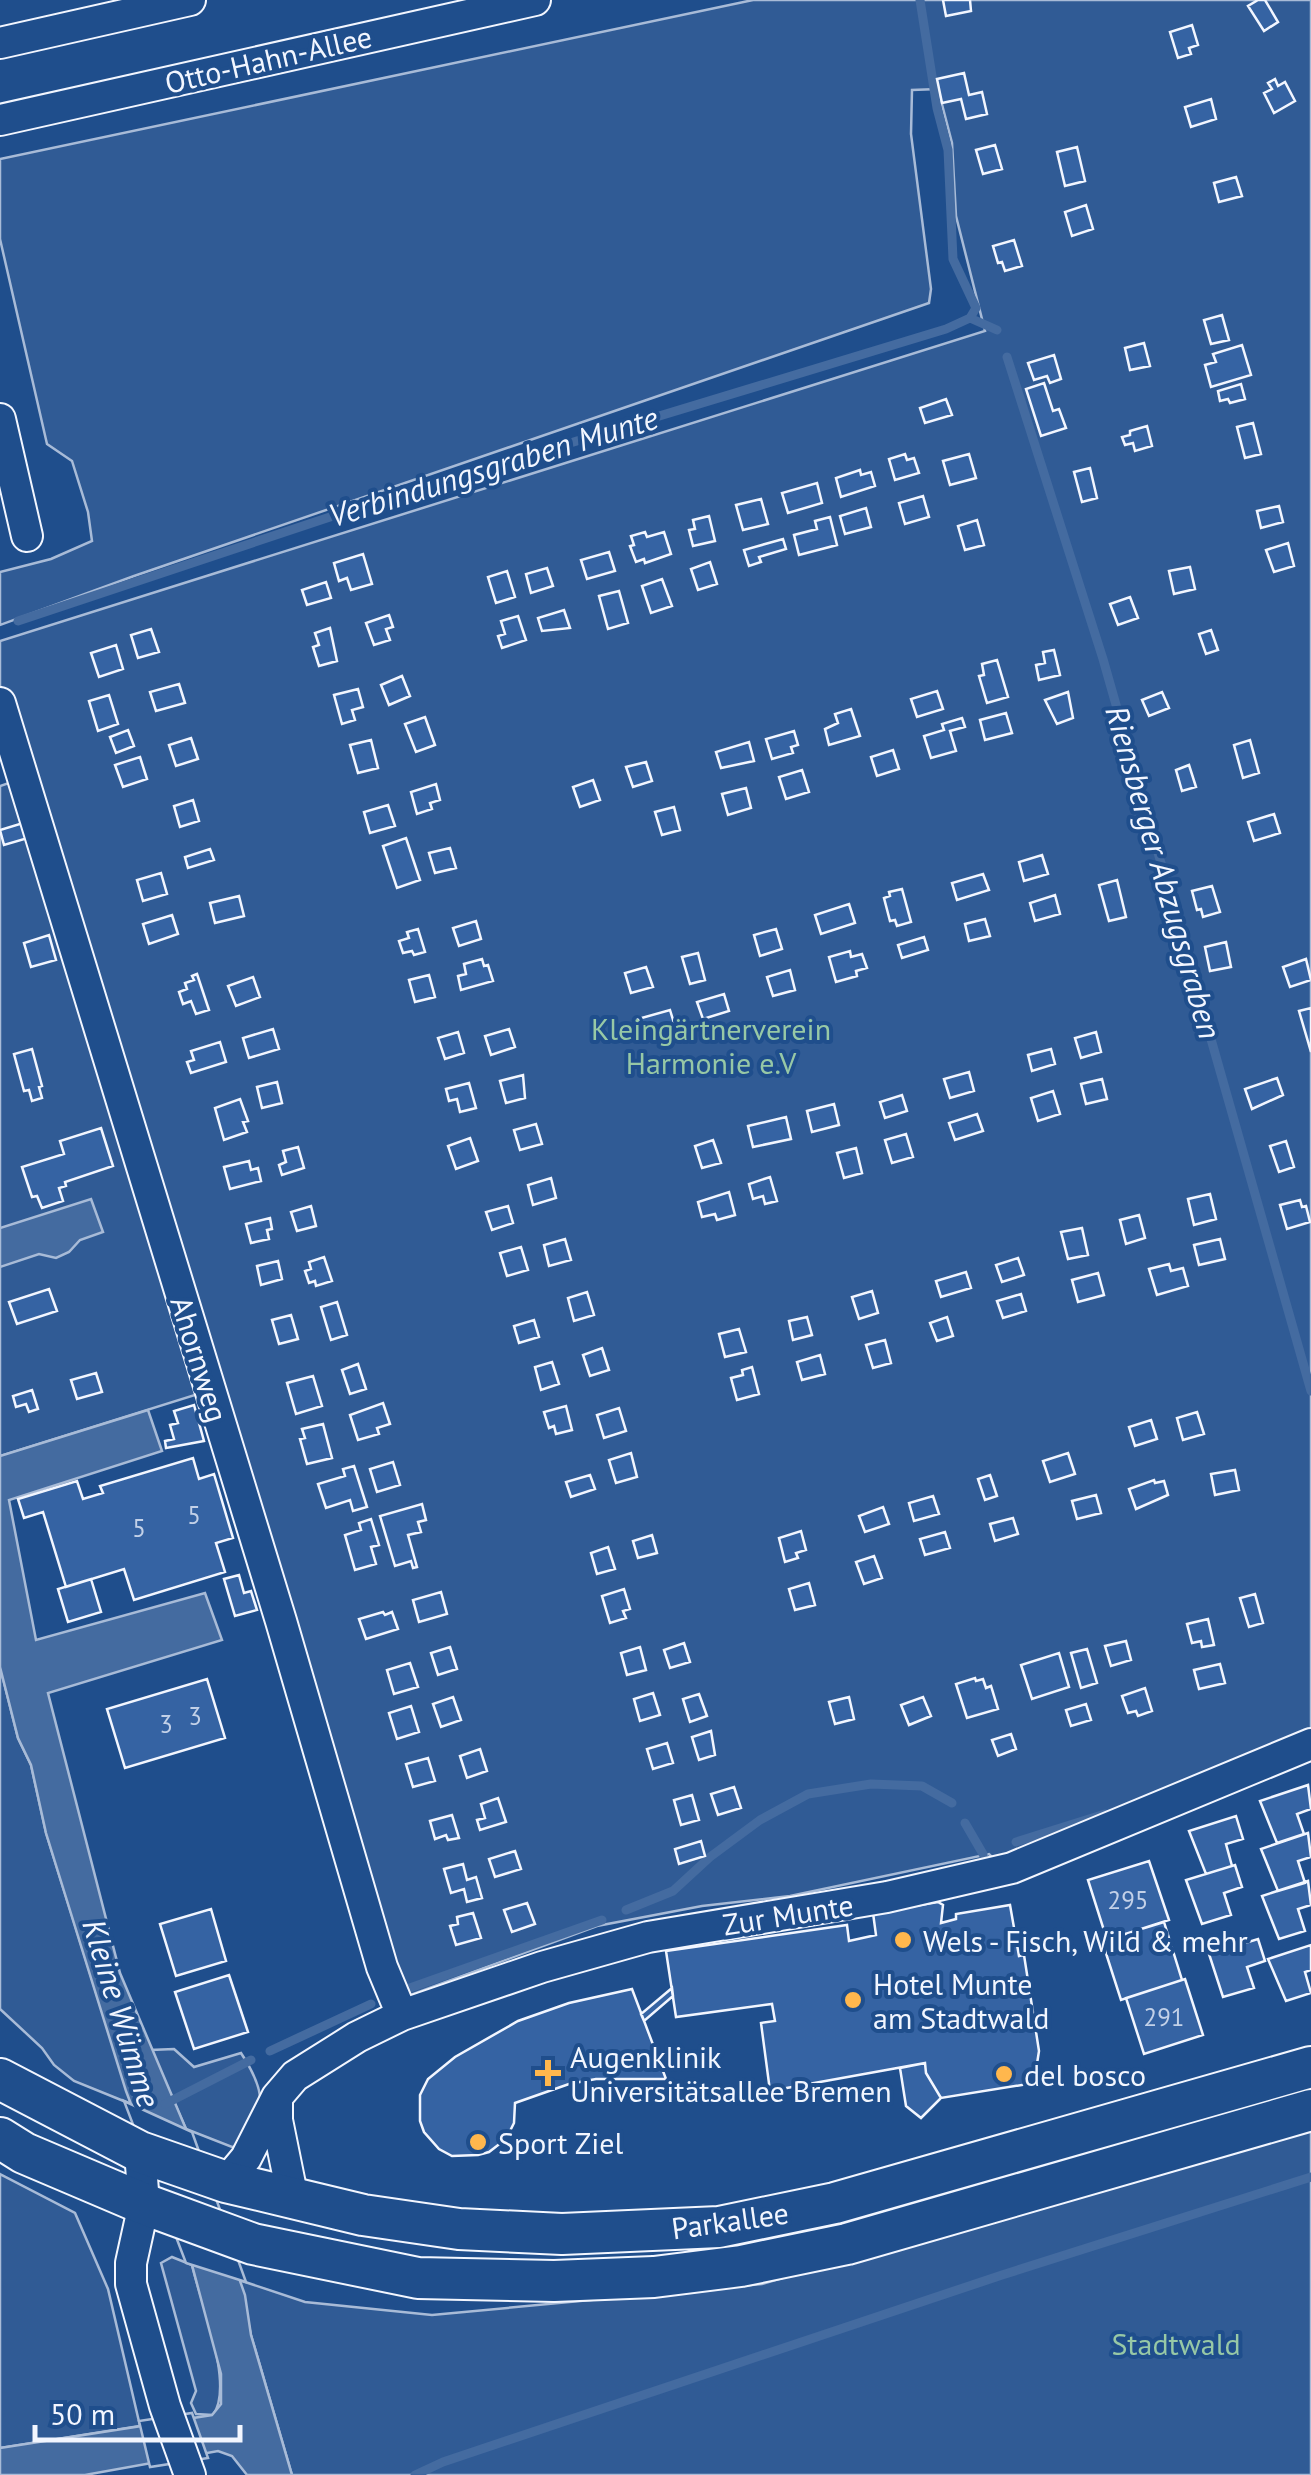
<svg xmlns="http://www.w3.org/2000/svg" width="1311" height="2475" font-family="'PT Sans',sans-serif">
	<style>
		.green { fill: #305b95; stroke: #a8bbd7; stroke-width: 2.5 }
		.water { fill: #446ba0; stroke: #a8bbd7; stroke-width: 2.5 }
		.pier { fill: #1f4e8c; stroke: #a8bbd7; stroke-width: 2.5 }
		.lines { fill: none; stroke-linecap: round; stroke-linejoin: round }
		.stream { stroke: #446ba0; stroke-width: 9 }
		.building { fill: #3563a3; stroke: #f2f6ff; stroke-width: 2.5 }
		.minor-casing { stroke: #f2f6ff; stroke-width: 34 }
		.major-casing { stroke: #f2f6ff; stroke-width: 44 }
		.minor { stroke: #1f4e8c; stroke-width: 30 }
		.major { stroke: #1f4e8c; stroke-width: 40 }
		.poi-dot { fill: #ffb74d; stroke: #1f4e8c; stroke-width: 4 }
		.labels { text-anchor: middle; dominant-baseline: central; stroke-width: 8; stroke-linejoin: round; paint-order: stroke }
		.number-label { font-size: 25px; fill: #c3d1e8 }
		.street-label { font-size: 30px; fill: #f2f6ff; stroke: #1f4e8c }
		.park-label { font-size: 30px; fill: #97c8a6; stroke: #1f4e8c }
		.poi-label { font-size: 30px; fill: #f2f6ff; stroke: #1f4e8c; text-anchor: start }
		.water-label { font-size: 32px; font-style: italic; fill: #f2f6ff; stroke: #1f4e8c }
	</style>
	<rect width="100%" height="100%" fill="#1f4e8c"/>
	<path class="green" d="M753,0h558v1737l-313,126 -9,-9 -199,42 -88,10 -105,20 -189,70 -10,-12 -181,-596 -217,68v-670l15,-5 -15,-44v-96l985,-310 -29,-115 -4,-73 -14,-54 -26,1 -1,44 20,155 -2,14 -795,273 -134,49v-53l51,-13 41,-18 -4,-29 -16,-51 -25,-17 -47,-205v-80z
		M0,1667l18,71 13,27 15,68 85,271 -57,-23 -20,-16 -12,-17 -42,-39z
		M174,2049l20,18 47,-14c25,38 24,53 6,92l-15,2 -46,-18 -35,-79z
		M1311,2123v352h-1019l-41,-140 -12,-55 66,22 127,13 330,-31z
		M0,2174l75,39 33,76 32,137 -140,22z
		M172,2257l20,8c8,36 43,120 21,150l-17,-1 -5,-11 5,-12 -35,-128z"/>
	<path class="water" d="M91,1199l12,33 -23,8 -11,12 -13,6 -17,-4 -39,13v-39z
		M148,1410l14,41 -153,49 27,140 169,-47 17,47 -174,53 72,280 66,156 59,166 6,40 41,140h-45l-15,-19 -14,-5 -133,24h-85v-27l212,-33 9,-11v-30l-29,-109 -66,-174 -80,-258 -15,-68 -13,-27 -18,-71v-211z"/>
	<path class="pier" d="M124,2101l68,31 54,150 -60,-19z
		M192,2413l16,45 -58,9 -11,-46z"/>
	<g class="lines">
		<path class="stream" d="M920,0l17,108 11,42 5,109 23,49 -6,10
			M970,318l27,12
			M1007,357l96,302 208,732
			M18,621l348,-116 580,-176 24,-11
			M965,1823l18,31
			M1016,1842l89,-28
			M626,1910l47,-19 37,-34 50,-37 48,-26 63,-10 51,2 30,17
			M407,1989l195,-69
			M270,2051l101,-47
			M165,2104l86,-44
			M415,2475l28,-13 559,-187 309,-98"/>
	</g>
	<path class="building" d="M943,0h27l1,11 -25,5z
		M1258,0h7l13,22 -14,9 -16,-25z
		M1192,25l6,20 -9,3 2,6 -13,4 -8,-26z
		M964,73l5,22 13,-3 5,22 -21,5 -5,-20 -19,4 -5,-24z
		M1275,79l3,7 7,-4 10,19 -21,12 -10,-20 8,-4 -4,-6z
		M1211,99l5,20 -25,8 -6,-20z
		M995,145l7,24 -19,5 -7,-24z
		M1077,147l8,34 -20,5 -8,-34z
		M1236,177l6,19 -23,6 -5,-19z
		M1086,205l7,24 -21,7 -7,-24z
		M1014,240l8,26 -17,5 -3,-9 -4,1 -5,-17z
		M1222,315l7,25 -18,4 -7,-24z
		M1144,343l6,23 -20,4 -5,-22z
		M1242,345l9,30 -40,12 -6,-22 11,-3 -3,-8z
		M1054,355l7,24 -11,4 -3,-7 -13,4 -6,-17z
		M1044,383l9,28 6,-2 7,19 -25,8 -15,-47z
		M1241,384l4,15 -15,4 -2,-4 -8,2 -2,-10z
		M946,399l6,16 -27,8 -5,-15z
		M1253,423l8,31 -16,4 -8,-31z
		M1147,426l5,20 -17,5 -2,-8 -8,2 -3,-8 8,-2v-4z
		M905,454l2,6 7,-2 5,15 -24,7 -6,-21z
		M969,454l7,24 -26,7 -7,-24z
		M1090,468l7,30 -15,4 -8,-30z
		M860,470l1,5 10,-3 4,14 -34,11 -5,-19z
		M817,483l5,20 -34,10 -6,-20z
		M923,496l6,21 -24,7 -6,-21z
		M761,499l7,25 -25,6 -7,-25z
		M1279,506l4,16 -22,6 -4,-17z
		M866,508l5,19 -26,7 -5,-18z
		M709,516l6,25 -22,5 -4,-16 6,-1 -2,-9z
		M830,517l7,28 -38,10 -5,-20 23,-6 -2,-8z
		M977,520l7,25 -19,5 -7,-24z
		M645,532l2,5 17,-5 7,22 -26,9 -1,-4 -8,3 -6,-16 4,-1 -3,-9z
		M783,539l3,10 -27,8 2,5 -12,4 -5,-16z
		M1288,543l6,23 -20,6 -8,-22z
		M609,552l6,19 -28,8 -6,-19z
		M363,554l9,30 -21,6 -4,-12 -8,3 -5,-18z
		M710,562l7,22 -19,6 -7,-21z
		M1190,567l5,22 -21,5 -5,-23z
		M547,568l6,18 -22,7 -5,-19z
		M507,571l8,26 -19,6 -8,-26z
		M662,579l10,27 -21,7 -9,-27z
		M326,582l5,16 -24,7 -5,-15z
		M619,591l9,32 -20,6 -9,-33z
		M1130,597l8,21 -20,7 -8,-21z
		M564,610l6,18 -28,3 -4,-13z
		M389,615l4,12 -7,2 4,11 -16,5 -8,-22z
		M518,616l8,24 -24,8 -4,-12 7,-2 -4,-13z
		M330,628l7,33 -18,5 -6,-19 6,-2 -4,-12z
		M151,629l8,23 -21,6 -7,-23z
		M1211,630l7,20 -12,4 -7,-20z
		M116,645l7,24 -24,8 -8,-24z
		M1054,650l6,25 -21,5 -3,-15 9,-2 -2,-11z
		M997,660l11,37 -21,6 -8,-27 5,-1 -2,-11z
		M402,676l8,20 -21,9 -8,-20z
		M179,684l6,19 -29,8 -6,-19z
		M358,689l5,18 -11,3 3,10 -13,4 -8,-29z
		M937,691l6,18 -26,8 -6,-18z
		M1068,692l5,26 -16,6 -12,-24z
		M1162,692l7,16 -20,8 -7,-16z
		M109,695l9,29 -20,7 -9,-30z
		M851,709l9,27 -31,9 -4,-16 13,-6 -3,-9z
		M1006,713l6,20 -27,7 -5,-20z
		M425,717l10,28 -19,7 -11,-28z
		M962,718l3,9 -15,4 6,20 -25,7 -7,-22 20,-6 -2,-6z
		M128,730l6,16 -18,7 -6,-16z
		M794,731l4,14 -7,2 2,6 -21,6 -6,-20z
		M191,738l7,21 -22,7 -7,-21z
		M371,740l7,28 -20,5 -8,-28z
		M1250,740l9,33 -16,5 -9,-33z
		M749,742l5,19 -33,7 -5,-16z
		M893,750l6,19 -22,7 -6,-19z
		M140,757l7,22 -24,8 -8,-22z
		M646,762l6,19 -19,6 -7,-20z
		M1189,765l7,22 -14,4 -6,-21z
		M802,770l7,22 -23,7 -7,-22z
		M593,780l7,20 -20,7 -7,-20z
		M436,784l4,16 -10,3 2,6 -15,5 -6,-22z
		M746,788l5,20 -23,7 -6,-21z
		M193,800l6,21 -19,6 -6,-21z
		M388,805l7,21 -25,7 -6,-21z
		M674,807l6,23 -18,5 -7,-23z
		M1274,814l6,19 -26,8 -6,-19z
		M23,823l5,15 -24,7 -4,-15z
		M406,838l14,42 -23,8 -14,-42z
		M450,848l6,20 -21,5 -6,-20z
		M210,849l4,11 -26,8 -3,-11z
		M1042,855l6,19 -24,7 -5,-19z
		M161,873l6,21 -24,7 -6,-21z
		M983,874l6,16 -32,10 -5,-17z
		M1117,880l9,37 -17,4 -10,-36z
		M1212,886l8,26 -17,5 -2,-8 -4,1 -5,-19z
		M902,889l9,33 -14,4 -2,-6 -5,1 -6,-23 6,-2 -1,-4z
		M1055,895l5,19 -25,7 -5,-18z
		M239,896l5,20 -29,7 -5,-20z
		M849,904l6,19 -34,11 -6,-19z
		M172,915l6,19 -29,10 -6,-20z
		M985,919l5,17 -21,5 -4,-17z
		M476,921l5,18 -22,7 -6,-18z
		M418,929l7,23 -11,3 -2,-4 -9,2 -4,-12 10,-3 -2,-6z
		M776,929l6,20 -22,7 -6,-21z
		M49,935l7,25 -25,7 -7,-24z
		M924,937l4,13 -26,8 -4,-13z
		M1226,942l5,25 -21,4 -5,-24z
		M850,951l1,6 11,-3 5,14 -11,3 1,5 -21,6 -7,-25z
		M698,953l7,27 -15,4 -8,-27z
		M482,959l2,7 4,-1 5,16 -32,9 -3,-14 8,-2 -2,-10z
		M1306,959l5,21 -21,7 -7,-20z
		M646,967l7,20 -22,6 -6,-20z
		M790,970l5,20 -22,6 -6,-19z
		M197,974l12,36 -13,4 -5,-13 -8,3 -4,-12 8,-3 -2,-6 9,-3 -2,-4z
		M429,975l6,22 -20,5 -6,-22z
		M253,977l7,20 -24,9 -8,-20z
		M724,994l5,17 -26,8 -6,-17z
		M1311,1008v44l-12,-41z
		M670,1010l4,13 -12,3 2,9 -19,6 -7,-22z
		M273,1029l6,20 -30,9 -6,-20z
		M509,1029l6,18 -24,8 -6,-19z
		M458,1032l6,21 -19,6 -7,-21z
		M1096,1032l5,20 -20,6 -6,-20z
		M220,1042l6,20 -35,11 -4,-11 7,-2 -3,-9z
		M32,1049l10,37 -3,1 3,11 -10,3 -3,-11 -5,1 -10,-37z
		M1051,1049l4,15 -23,7 -4,-16z
		M969,1072l5,19 -24,7 -6,-19z
		M523,1075l2,23 -19,5 -6,-22z
		M1277,1078l6,17 -31,14 -7,-20z
		M1102,1079l5,20 -21,5 -5,-20z
		M277,1082l5,21 -20,5 -5,-21z
		M469,1083l7,25 -16,4 -3,-13 -8,2 -3,-12z
		M1053,1091l7,23 -22,7 -7,-23z
		M902,1095l5,16 -22,7 -5,-16z
		M240,1099l8,22 -5,1 4,10 -23,8 -9,-32z
		M834,1104l5,21 -27,7 -5,-21z
		M977,1114l6,17 -28,9 -6,-17z
		M786,1117l5,22 -38,8 -5,-21z
		M536,1124l6,20 -22,6 -6,-20z
		M101,1128l12,38 -48,16 1,4 -7,2 4,13 -21,7 -5,-12 -5,1 -10,-30 42,-13 -4,-13z
		M906,1134l7,23 -21,6 -7,-23z
		M470,1138l8,23 -22,8 -8,-23z
		M713,1140l8,23 -19,5 -7,-22z
		M1286,1141l8,26 -15,5 -9,-26z
		M298,1147l6,21 -22,7 -3,-10 7,-3 -3,-11z
		M856,1148l6,25 -18,5 -7,-25z
		M249,1161l2,9 7,-2 3,13 -31,8 -6,-22z
		M770,1177l7,24 -12,3 -2,-8 -10,3 -4,-15z
		M551,1178l5,20 -23,7 -5,-20z
		M729,1192l6,23 -18,5 -2,-6 -13,3 -4,-15z
		M1210,1194l6,25 -22,6 -6,-26z
		M1300,1200l2,7 4,-1 4,16 -23,7 -7,-24z
		M311,1206l5,20 -19,5 -6,-19z
		M508,1206l5,17 -21,7 -6,-18z
		M1139,1215l6,23 -19,6 -6,-24z
		M270,1218l2,11 -5,1 2,9 -18,4 -5,-19z
		M1082,1228l6,27 -20,4 -7,-27z
		M565,1239l6,21 -22,6 -5,-21z
		M1220,1239l5,20 -26,6 -5,-20z
		M521,1247l7,23 -21,6 -7,-23z
		M324,1257l8,24 -16,5 -1,-5 -6,2 -4,-12 6,-2 -2,-7z
		M1018,1258l6,17 -22,7 -6,-17z
		M278,1261l4,18 -21,6 -4,-19z
		M1169,1264l2,7 12,-3 5,18 -31,9 -8,-26z
		M966,1272l5,16 -30,9 -5,-16z
		M1098,1273l6,22 -26,7 -6,-22z
		M49,1289l8,22 -40,13 -8,-22z
		M872,1291l6,22 -19,6 -7,-22z
		M587,1292l7,23 -20,6 -6,-23z
		M1021,1294l5,17 -23,7 -6,-17z
		M337,1302l10,33 -16,5 -10,-33z
		M291,1315l7,24 -19,5 -7,-24z
		M807,1317l5,18 -19,5 -4,-19z
		M947,1317l6,19 -16,5 -7,-18z
		M534,1320l5,17 -20,6 -5,-17z
		M739,1329l7,23 -21,5 -6,-23z
		M885,1340l6,23 -18,5 -7,-23z
		M602,1348l7,22 -19,6 -7,-21z
		M820,1355l5,19 -23,6 -5,-18z
		M552,1362l7,22 -18,6 -6,-23z
		M358,1364l8,25 -16,5 -8,-24z
		M752,1367l7,27 -22,6 -6,-22 12,-3 -1,-5z
		M96,1373l6,19 -25,7 -6,-19z
		M313,1376l9,30 -26,8 -9,-31z
		M32,1390l6,19 -9,3 -3,-8 -10,3 -3,-11z
		M383,1403l7,21 -13,4 2,6 -21,6 -8,-25z
		M194,1405l10,36 -38,7 -1,-7 9,-2 -4,-14 8,-2 -4,-12z
		M566,1406l6,24 -16,4 -2,-8 -5,2 -5,-16z
		M619,1408l7,23 -22,7 -7,-23z
		M1197,1412l7,22 -21,6 -6,-22z
		M1151,1420l6,19 -22,7 -6,-19z
		M323,1424l9,34 -25,6 -7,-25 5,-1 -3,-9z
		M631,1453l6,24 -21,6 -7,-23z
		M1068,1453l7,21 -25,8 -7,-21z
		M193,1458l6,21 15,-5 19,64 -17,5 9,29 -91,28 -10,-31 -58,18 -23,-75 -19,6 -6,-19 59,-18 6,18 20,-6 -3,-7z
		M393,1462l7,23 -23,7 -7,-23z
		M354,1466l13,41 -14,4 -3,-11 -24,8 -8,-24 27,-8 -2,-7z
		M1235,1470l4,20 -24,5 -4,-21z
		M590,1475l5,14 -24,8 -5,-15z
		M990,1475l7,21 -12,4 -7,-21z
		M1154,1480l1,3 9,-2 4,14 -32,14 -7,-20z
		M1096,1495l5,18 -24,6 -5,-18z
		M933,1496l6,18 -25,7 -5,-18z
		M422,1504l4,16 -8,2 3,10 -13,3 9,32 -4,1 -2,-7 -16,5 -15,-50z
		M883,1507l6,17 -24,8 -6,-16z
		M1013,1518l5,16 -23,7 -5,-17z
		M371,1519l8,26 -8,2 5,17 -21,6 -10,-35 16,-5 -2,-7z
		M801,1531l5,19 -10,3 2,5 -13,4 -6,-24z
		M945,1532l5,16 -25,7 -5,-16z
		M652,1535l5,18 -19,5 -5,-17z
		M608,1547l7,22 -18,5 -6,-21z
		M874,1556l8,22 -18,6 -8,-22z
		M239,1575l5,18 7,-2 6,19 -22,6 -11,-37z
		M91,1579l10,33 -33,10 -10,-33z
		M809,1583l6,22 -20,5 -6,-21z
		M624,1589l6,20 -7,2 3,7 -16,5 -8,-27z
		M441,1592l6,22 -28,8 -6,-22z
		M1255,1594l8,29 -14,4 -9,-29z
		M383,1612l2,3 7,-3 6,17 -32,10 -7,-20z
		M1208,1619l6,26 -12,2 -1,-6 -9,2 -5,-19z
		M1126,1641l5,19 -20,6 -6,-20z
		M684,1643l6,19 -20,6 -6,-18z
		M450,1647l7,22 -19,6 -7,-22z
		M640,1647l6,23 -19,5 -6,-22z
		M1087,1649l10,34 -16,5 -10,-35z
		M1059,1653l10,34 -37,12 -11,-34z
		M410,1663l8,24 -24,7 -7,-24z
		M1220,1664l5,19 -26,6 -5,-19z
		M975,1678l1,3 7,-2 3,9 5,-2 7,23 -31,9 -11,-34z
		M207,1679l18,59 -100,30 -18,-59z
		M1145,1688l7,23 -14,5 -2,-5 -8,2 -6,-17z
		M653,1693l7,22 -20,6 -6,-22z
		M699,1694l8,22 -17,6 -7,-23z
		M453,1697l8,23 -20,7 -8,-23z
		M849,1697l5,22 -19,5 -6,-22z
		M923,1697l8,19 -22,9 -8,-20z
		M1086,1704l5,16 -20,6 -5,-16z
		M411,1706l8,26 -22,7 -8,-26z
		M711,1731l4,24 -16,5 -7,-23z
		M1011,1734l5,15 -18,7 -6,-16z
		M667,1743l6,20 -20,6 -6,-20z
		M480,1749l7,22 -20,7 -7,-22z
		M428,1758l7,23 -22,6 -7,-23z
		M1308,1785l3,24 -14,5 7,20 -27,9 -17,-42z
		M734,1787l7,21 -23,7 -7,-21z
		M692,1795l7,25 -18,5 -7,-25z
		M498,1798l8,24 -26,8 -3,-10 8,-2 -4,-14z
		M452,1815l7,23 -11,2 -2,-5 -11,4 -5,-18z
		M1236,1816l7,23 -17,5 6,22 -26,8 -17,-43z
		M1308,1833l3,24 -13,4 7,22 -27,8 -17,-42z
		M701,1841l4,15 -26,8 -4,-15z
		M515,1851l6,18 -26,8 -6,-18z
		M1149,1861l20,59 -62,20 -19,-60z
		M463,1864l4,16 9,-3 6,21 -15,4 -3,-13 -13,4 -7,-24z
		M1235,1865l7,22 -18,6 7,22 -29,9 -16,-44z
		M1308,1881l3,24 -13,4 7,22 -26,8 -17,-43z
		M938,1902l5,3 -2,18 15,-4v-5l54,-9 9,51 5,-1 15,96 -5,32 -93,15 -15,-25 -1,-10 -155,28 -9,-68 14,-2 -3,-17 -96,13 -10,-66 181,-26 2,16 27,-6 -3,-22z
		M527,1903l8,21 -23,8 -8,-22z
		M211,1909l15,52 -50,15 -16,-52z
		M473,1913l8,25 -25,7 -6,-19 8,-2 -1,-7z
		M1164,1922l18,58 -61,20 -19,-59z
		M1258,1939l7,22 -18,6 7,21 -31,9 -14,-43z
		M1311,1945v25l-6,2 6,21 -25,8 -18,-42z
		M229,1975l19,57 -54,17 -19,-57z
		M1185,1979l18,56 -59,19 -18,-56z
		M672,1988l1,8 -29,25 -3,-7z
		M632,1989l34,90h-70l-27,5 -54,19 -1,20 -8,16 -17,13 -11,3 -26,1 -13,-7 -15,-17 -4,-11v-26l8,-16 27,-22 63,-36 51,-18z
		M925,2063l1,10 15,25 -20,20 -15,-12 -6,-38z"/>
	<g class="lines">
		<g class="minor-casing">
			<path id="minor" d="M0,43l190,-43
				M0,120l535,-120
				M0,419l27,117
				M0,703l281,918 101,346 20,48
				M277,2098v22l16,79
				M140,2152l4,52 -13,59v21l34,122 25,69
				M226,2182l20,-24 31,-61 18,-21 62,-39 45,-22 140,-48 106,-30 239,-40 125,-29 299,-124"/>
		</g>
		<g class="major-casing">
			<path id="major" d="M0,2079l140,73 86,30 137,33 96,14 103,5 157,-7 116,-24 476,-136
				M0,2138l24,15 120,51 109,40 165,34 136,3 100,-4 87,-11 106,-22 464,-134"/>
		</g>
		<use href="#minor" class="minor"/>
		<use href="#major" class="major"/>
	</g>
	<g class="poi-dot">
		<circle cx="903" cy="1940" r="10"/>
		<circle cx="853" cy="2000" r="10"/>
		<path d="M543 2058h10v10h10v10h-10v10h-10v-10h-10v-10h10z"/>
		<circle cx="1004" cy="2074" r="10"/>
		<circle cx="478" cy="2142" r="10"/>
	</g>
	<g class="labels">
		<g class="number-label">
			<text x="194" y="1515">5</text>
			<text x="139" y="1528">5</text>
			<text x="195" y="1716">3</text>
			<text x="166" y="1724">3</text>
			<text x="1128" y="1900">295</text>
			<text x="1164" y="2017">291</text>
		</g>
		<g class="street-label">
			<text transform="translate(268 59) rotate(-13)">Otto-Hahn-Allee</text>
			<text transform="translate(200 1359) rotate(73)">Ahornweg</text>
			<text transform="translate(788 1914) rotate(-9)">Zur Munte</text>
			<text transform="translate(730 2220) rotate(-8)">Parkallee</text>
		</g>
		<g class="park-label">
			<text x="711" y="1028">Kleingärtnerverein<tspan x="711" dy="34">Harmonie e.V</tspan></text>
			<text x="1176" y="2343">Stadtwald</text>
		</g>
		<g class="poi-label">
			<text x="923" y="1940">Wels - Fisch, Wild &amp; mehr</text>
			<text x="873" y="1983">Hotel Munte<tspan x="873" dy="34">am Stadtwald</tspan></text>
			<text x="570" y="2056">Augenklinik<tspan x="570" dy="34">Universitätsallee Bremen</tspan></text>
			<text x="1024" y="2074">del bosco</text>
			<text x="498" y="2142">Sport Ziel</text>
		</g>
		<g class="water-label">
			<text transform="translate(493 466) rotate(-17)">Verbindungsgraben Munte</text>
			<text transform="translate(1164 872) rotate(74)">Riensberger Abzugsgraben</text>
			<text transform="translate(122 2013) rotate(73)">Kleine Wümme</text>
		</g>
	</g>
	<path d="M35 2425v15h205v-15" fill="none" stroke="#f2f6ff" stroke-width="5"/>
	<text x="50" y="2425" font-size="30" fill="#f2f6ff" stroke="#1f4e8c" stroke-width="8" paint-order="stroke">50 m</text>
</svg>
